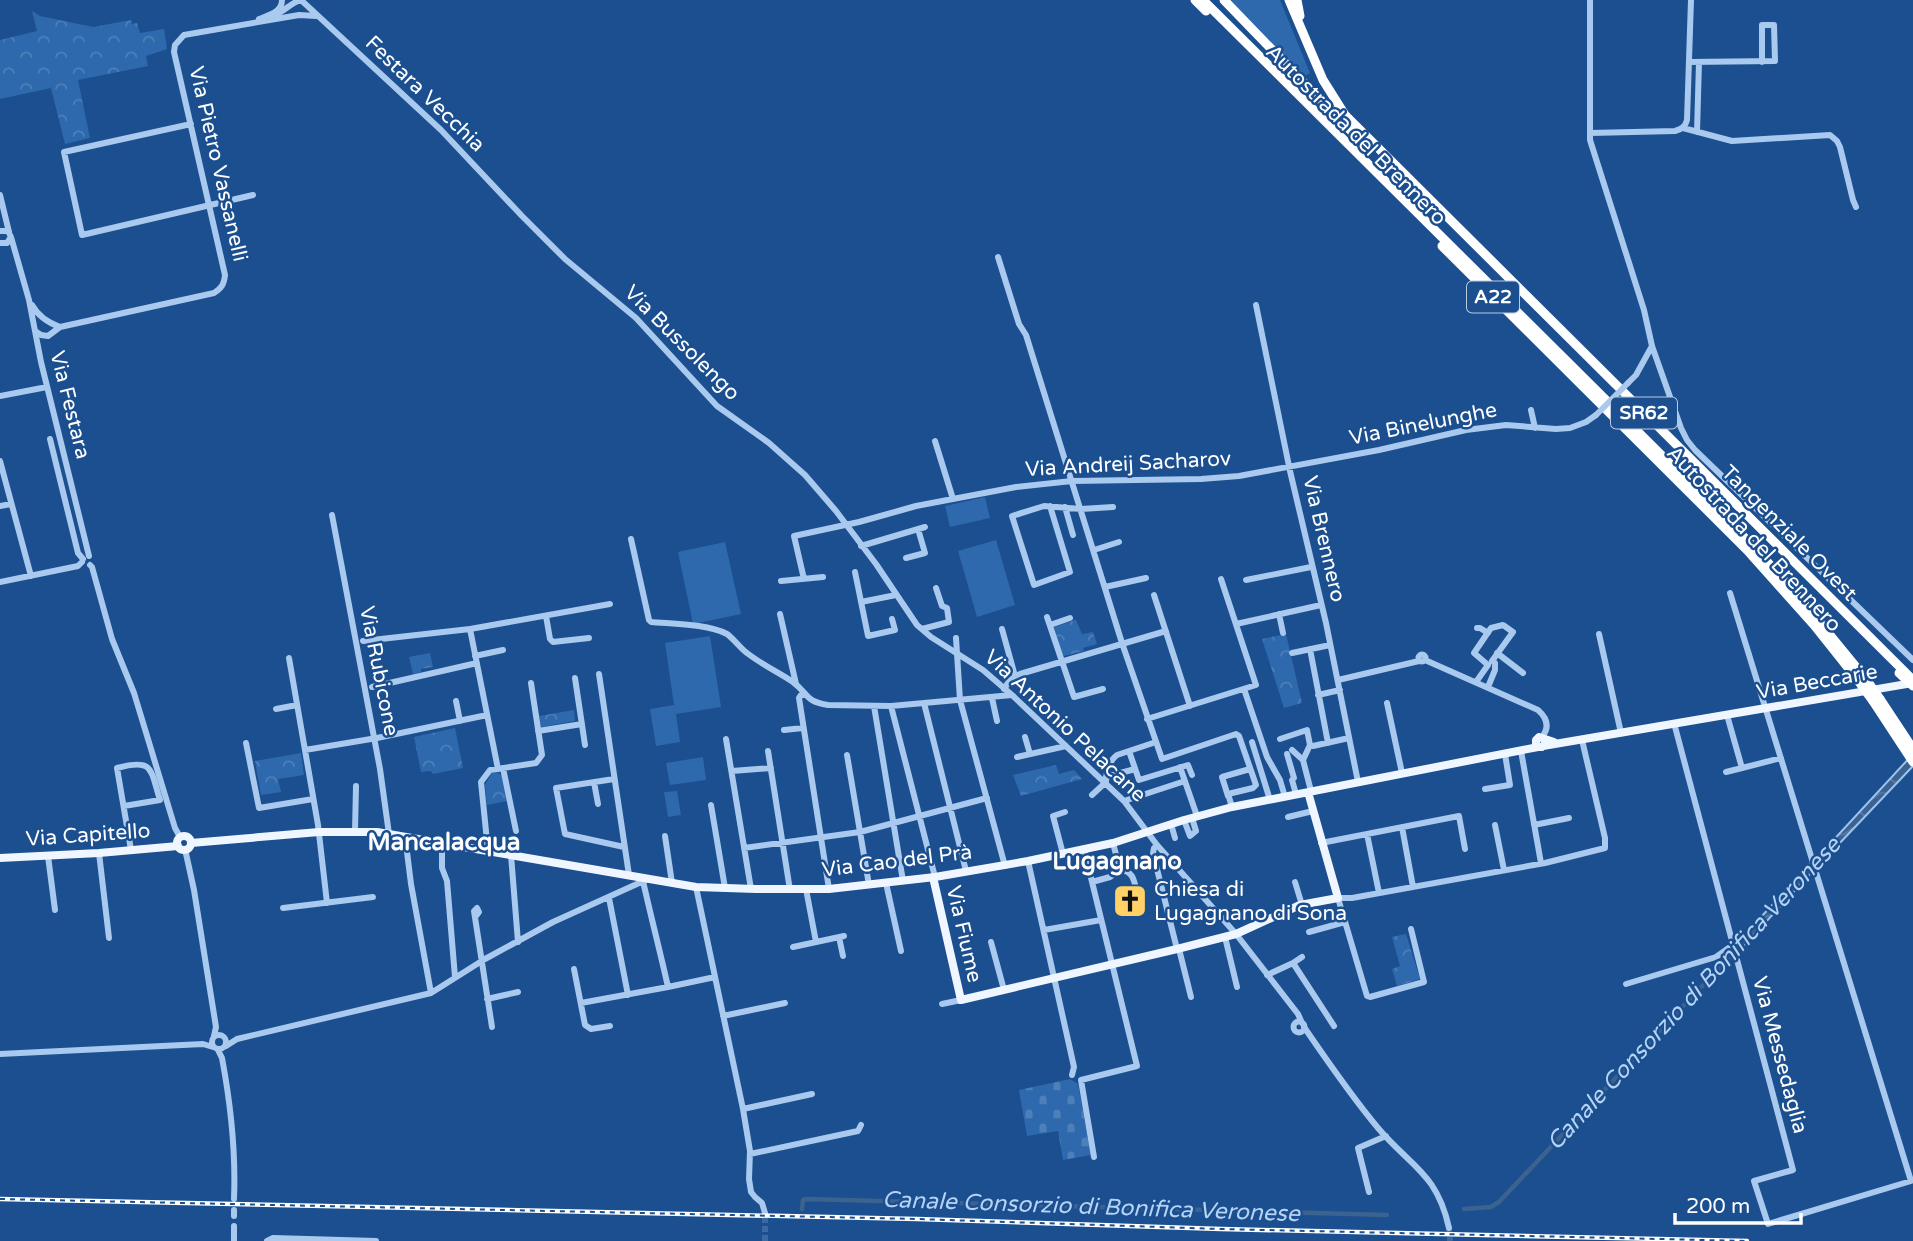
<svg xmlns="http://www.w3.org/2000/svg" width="1913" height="1241" font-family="'Varela Round',sans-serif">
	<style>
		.grass { fill: #2e69ad }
		.forest { fill: url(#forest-crowns) }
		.cemetery { fill: url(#cemetery-stones) }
		.water { fill: url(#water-waves); stroke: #9cc4f0; stroke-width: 2 }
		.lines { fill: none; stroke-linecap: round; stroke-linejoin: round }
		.canal { stroke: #3c6290; stroke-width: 4.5 }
		.minor-tunnel { stroke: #3d69a0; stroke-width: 6; stroke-dasharray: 6 3; stroke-linecap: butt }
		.minor { stroke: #a9c9ee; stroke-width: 6 }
		.major { stroke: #f0f6ff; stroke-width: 8 }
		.highway { stroke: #fff; stroke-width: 9 }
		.rail-casing { stroke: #fff; stroke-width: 4.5 }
		.rail { stroke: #1b4f8f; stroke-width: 2; stroke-dasharray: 5; stroke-linecap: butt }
		.minor-bridge { stroke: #a9c9ee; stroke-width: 6 }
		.highway-bridge { stroke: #fff; stroke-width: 9 }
		.labels { text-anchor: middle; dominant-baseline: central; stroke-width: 5; stroke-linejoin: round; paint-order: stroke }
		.shield { fill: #1b4f8f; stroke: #bbcadd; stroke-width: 2 }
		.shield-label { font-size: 19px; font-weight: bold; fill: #fff }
		.street-label { font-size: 21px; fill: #fff; stroke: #1b4f8f }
		.poi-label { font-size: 21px; fill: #fff; stroke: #1b4f8f; text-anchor: start }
		.water-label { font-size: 23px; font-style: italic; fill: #b5d3f5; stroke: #1b4f8f }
		.quarter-label { font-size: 24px; font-weight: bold; fill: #fff; stroke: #1b4f8f }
	</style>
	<defs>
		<pattern id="forest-crowns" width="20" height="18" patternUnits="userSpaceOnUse" patternTransform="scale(1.75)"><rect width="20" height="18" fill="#2e69ad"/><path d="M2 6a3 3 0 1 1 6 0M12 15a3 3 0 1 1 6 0" fill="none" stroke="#4d80b9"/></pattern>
		<pattern id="cemetery-stones" width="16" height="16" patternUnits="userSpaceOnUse" patternTransform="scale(1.75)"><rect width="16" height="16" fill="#2e69ad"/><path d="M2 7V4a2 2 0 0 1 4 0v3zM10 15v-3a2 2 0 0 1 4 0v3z" fill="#4d80b9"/></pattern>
		<pattern id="water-waves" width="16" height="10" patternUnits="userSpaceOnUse" patternTransform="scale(1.75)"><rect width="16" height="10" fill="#3c6290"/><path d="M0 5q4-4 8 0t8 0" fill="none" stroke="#597aa1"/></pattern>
	</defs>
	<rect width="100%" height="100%" fill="#1b4f8f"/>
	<path class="grass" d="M1229,0h51l30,73 -7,4z
		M985,497l5,21 -40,9 -5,-21z
		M996,540l19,65 -38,12 -19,-66z
		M725,542l16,72 -48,10 -15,-72z
		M710,636l11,71 -45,7 4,28 -24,4 -6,-37 24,-4 -9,-62z
		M703,757l3,23 -36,5 -4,-22z
		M677,791l4,24 -13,2 -4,-25z"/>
	<path class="forest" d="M32,11l8,5 53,11 38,-7 1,4 5,-1 3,10 24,-4 3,20 -21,7 2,10 -70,14 12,58 -25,6 -14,-56 -51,11v-59l37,-9z
		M1076,620l6,14 11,-2 4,12 -14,4 1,3 -20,5 -3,-4 -7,-25z
		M1286,634l16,69 -18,5 -22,-69z
		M430,653l3,14 -12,2v3l-8,2 -4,-17z
		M574,710l1,11 -34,6 -2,-11z
		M455,728l8,40 -30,6 -2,-3 -10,1 -7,-35z
		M301,753l3,22 -26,4 3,13 -20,3 -6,-34z
		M1056,765l3,9 15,-4 8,9 -61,17 -8,-21z
		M497,772l6,4 4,25 -20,4 -2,-20 7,-12z
		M1406,934l14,45 -23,7 -5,-17 8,-3 -8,-29z"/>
	<path class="cemetery" d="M1070,1079l8,5 13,71 -28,5 -5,-29 -31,5 -8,-46z"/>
	<path class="water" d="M1913,754v12l-96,101 -2,-7z
		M1812,862l2,8 -76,82 -3,-7z"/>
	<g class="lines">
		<path class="canal" d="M802,1209l1,-9 3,-1 581,16
			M1464,1209l27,-2 8,-5 237,-252"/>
		<path class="minor-tunnel" d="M1449,1228l1,13
			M765,1241v-28"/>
		<path class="minor" d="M301,0l140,130 81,86 43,43 71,59 81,88 52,37 36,32 31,36 40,53 41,61 14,12 52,33 29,25 112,106 33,44 79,89 62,80 4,9
			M1590,0v140l54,170 8,36 29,82 6,12 8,10 218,210
			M273,16c10,-4 17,-12 27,-16
			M259,19c10,-4 23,-7 23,-19
			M1689,62l86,-1 -1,-36h-12v37
			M191,124l-127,28 18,83 171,-40
			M1683,128l49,13 98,-6 7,6 3,6 13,53 3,7
			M1697,132l2,-70
			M1590,133l85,-2c7,-2 10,-4 12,-11l4,-120
			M0,195l9,37
			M0,231h8l3,6 -4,6h-7
			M11,237l18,63 12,62 48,194
			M998,257l21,67 7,11 96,308 40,116 74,-25 3,2 17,49 -3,3 -25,6 4,13
			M32,305c6,11 17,18 28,22
			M1256,305l34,166 36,152 32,159
			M35,331l6,4 7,1 12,-9 154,-34c8,-5 10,-9 11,-18l-51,-223 1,-7 9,-10 115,-20 17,1
			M1628,383l8,-8 16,-29
			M0,396l47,-9
			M1531,410l4,18
			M50,439l28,114 5,6
			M935,441l18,58
			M0,461l31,115
			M0,506l11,-2
			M1050,506l20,66 -36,13 -22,-69 32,-10 37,3 32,-2
			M1065,507l8,28
			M332,515l48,254 9,65
			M631,539l18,81 2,2c22,2 57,2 76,12 7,5 13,14 20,19 14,11 31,19 46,29 16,12 11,19 35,23l63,1 121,-11
			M861,546l64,-19
			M1094,550l25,-8
			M906,558l19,-5 -7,-24
			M90,565l2,2 20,72 22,54 41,135 5,9
			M855,572l13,64 27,-6 -3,-11
			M804,579l-10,-43 65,-14 57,-16 100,-19 56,-6 129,-2 38,-3 140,-26 87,-20 40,-5 50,4 14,-1 16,-6 10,-7
			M1246,580l65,-13
			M781,581l42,-4
			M0,582l78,-16 4,-4
			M1105,587l41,-9
			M1154,595l36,111
			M861,602l35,-7
			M780,614l16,70
			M1279,614l4,19
			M546,616l4,23 3,3 36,-4
			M1047,617l27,80 29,-8
			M1236,624l85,-19
			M1050,625l20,-7
			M1477,628h3l8,5
			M922,629l27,-7 -2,-14 -5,-2 -6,-18
			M1002,629l13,47
			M1599,634l22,99
			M956,638l4,62 45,166
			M363,641l107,-12
			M1310,649l18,94
			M1292,653l38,-8
			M1497,653l26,20
			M1418.5 658a3.5 3.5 0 1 1 7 0a3.5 3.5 0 1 1-7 0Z
			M475,656l28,-6
			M289,658l29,167 9,78
			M1425,660l113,50c9,8 12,17 4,27
			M599,674l30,201
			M575,678l10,67
			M1338,680l81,-19
			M1476,682l12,-17 -14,-12 17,-25 12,-3 10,7 -21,29 3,2v7l-7,17
			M372,687l105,-24
			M1004,689l6,-9 10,-6 146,-43
			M1244,689l23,68 13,23 5,17
			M804,695h-3l-2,3 30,191
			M1318,695l22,-5
			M992,698l5,23
			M456,701l4,20
			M924,703l42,168
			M1387,703l15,70
			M874,706l29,175
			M891,706l44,171
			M276,709l21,-4
			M1727,715l15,53 39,-10
			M1147,719l109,-34 -35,-106
			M1674,723l119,447 -39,11 14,43 143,-43 -181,-588
			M784,730l19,-2
			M538,731l44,-7
			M1025,737l5,17
			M726,739l25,150
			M1280,739l27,-9 3,15 -7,15 8,31
			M1252,742l18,58
			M246,743l13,65 54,-9
			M1313,746l36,-8
			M305,750l72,-12 110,-23
			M1292,750l11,10
			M768,751l22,139
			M1129,751l10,29 49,-15 4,10
			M1521,751l20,112
			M1287,754l7,24 -2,2 4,14
			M847,755l22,130
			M1017,757l49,-11
			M1180,767l17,49
			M503,768l13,63
			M498,769l-28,-140 140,-25
			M732,771l39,-3
			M1726,772l16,-4
			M1106,777l29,-8
			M614,779l-58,9 9,46 59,13
			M594,782l4,22
			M1485,789l25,-4 -5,-31
			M1092,795l14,-13c0,-10 2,-20 11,-27l39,-13
			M1228,796l-6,-19 28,-8
			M1124,801l61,-20
			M711,805l14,83
			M124,806l36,-6c-10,-31 -6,-42 -43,-32l14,82
			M1288,817l25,-6
			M1184,820l6,16 6,-5 -4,-13
			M1171,824l4,14
			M1495,825l9,45
			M1534,825l35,-7
			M1402,827l11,60
			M355,831l1,-45
			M1367,834l12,59
			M405,836l6,48 20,109
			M665,836l7,47
			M442,843v25l5,13 8,96
			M1321,843l138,-27 6,33
			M1157,845l-3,3 -1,5 24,96
			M744,848l116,-16 127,-34
			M185,849l9,41 22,137 -2,9
			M1084,849l53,217 -56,14 13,77
			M488,851l-7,-69 9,-12 46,-7 6,-8 -11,-72
			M99,853l10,85
			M1063,854l-10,-38 12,-4
			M511,855l7,87
			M48,856l7,54
			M1028,861l46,206 -2,8
			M1120,870c14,1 14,11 17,23
			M643,881c8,36 17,70 25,106l47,-10
			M1092,882l18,-5 10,-7 -7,-27
			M1295,882l7,23
			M886,883l15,68
			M696,887l47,222 7,42 -1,28 2,13 4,5 7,6 3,10
			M806,889l10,53
			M609,898l19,97
			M283,908l90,-11
			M476,916l3,-4 -2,-4 -3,3 18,116
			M1411,929l13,53 -54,15 -3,-1 -29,-98h14l193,-35 60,-15v-10l-23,-98
			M1044,930l57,-10
			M1309,932l36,-10
			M839,937l4,19
			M1225,937l12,50
			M991,942l13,48
			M793,947l51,-11
			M1179,949l12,48
			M1293,963l9,-6
			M574,969l11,56 6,4 19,-3
			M1267,975l26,-12 41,63
			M1626,984l90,-27 17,-12
			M487,999l31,-7
			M581,1003l87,-16
			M942,1004l19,-4
			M723,1016l62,-13
			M1293.5 1027a5.5 5.5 0 1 1 11 0a5.5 5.5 0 1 1-11 0Z
			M1304,1027c24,35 47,69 74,101 33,39 59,45 71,100
			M212 1042a7 7 0 1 1 14 0a7 7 0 1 1-14 0Z
			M226,1046l11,-7 194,-46 54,-34 68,-37 95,-43
			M218,1050l4,8c9,48 14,92 12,141
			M0,1054l203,-10 10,3
			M743,1109l69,-15
			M750,1154l108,-23 3,-6
			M1369,1192l-11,-44 28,-12
			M234,1216v-6
			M234,1241v-15
			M267,1241l6,-3 103,3"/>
		<path class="major" d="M1545,740v4l-3,3h-4l-2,-3v-4l3,-3 15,5
			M1543,746l370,-63
			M177 843a7 7 0 1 1 14 0a7 7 0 1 1-14 0Z
			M191,843l128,-11h58l319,55 60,2h73l106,-12 93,-16 85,-18 71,-23 48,-13 306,-60
			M0,858l99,-5 79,-7
			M933,877l28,123 216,-51 59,-15 64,-29 38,-7 -30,-106"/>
		<path class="highway" d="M1195,0l11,11
			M1203,0l549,545 42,46 72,88
			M1224,0l116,120
			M1289,0l34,80 22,35 568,565
			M1297,0l3,16
			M1338,115l9,12 22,21
			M1442,246l305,304 67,75 43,54
			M1880,699l33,50
			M1873,701l40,61"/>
		<g class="rail-casing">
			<path id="rail" d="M0,1199l917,20 304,10 526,12"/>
		</g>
		<use href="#rail" class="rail"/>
		<path class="minor-bridge" d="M1596,415l32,-32"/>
		<path class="highway-bridge" d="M1899,673l14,13
			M1857,679l16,22
			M1866,679l14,20"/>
	</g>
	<defs>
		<g id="church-square" transform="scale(1.75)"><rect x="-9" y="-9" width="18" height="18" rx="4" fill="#ffd166" stroke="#1b4f8f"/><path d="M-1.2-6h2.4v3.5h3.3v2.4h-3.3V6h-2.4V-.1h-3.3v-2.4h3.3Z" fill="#111"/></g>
	</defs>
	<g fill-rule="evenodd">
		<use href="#church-square" x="1130" y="901"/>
	</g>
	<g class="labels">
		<g class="shield">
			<rect x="1467" y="281.5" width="52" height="31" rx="5"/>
			<rect x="1611" y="397.5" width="66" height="31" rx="5"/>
		</g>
		<g class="shield-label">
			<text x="1493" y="297">A22</text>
			<text x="1644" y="413">SR62</text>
		</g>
		<g class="street-label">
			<text transform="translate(425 94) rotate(44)">Festara Vecchia</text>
			<text transform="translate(1356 135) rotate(45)">Autostrada del Brennero</text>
			<text transform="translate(218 164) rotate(77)">Via Pietro Vassanelli</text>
			<text transform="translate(682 343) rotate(45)">Via Bussolengo</text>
			<text transform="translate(70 405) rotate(76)">Via Festara</text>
			<text transform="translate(1423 424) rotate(-11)">Via Binelunghe</text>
			<text transform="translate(1128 464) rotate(-3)">Via Andreij Sacharov</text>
			<text transform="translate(1789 533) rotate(45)">Tangenziale Ovest</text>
			<text transform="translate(1324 539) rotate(77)">Via Brennero</text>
			<text transform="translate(1754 539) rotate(47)">Autostrada del Brennero</text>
			<text transform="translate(379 671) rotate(79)">Via Rubicone</text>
			<text transform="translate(1817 682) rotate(-10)">Via Beccarie</text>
			<text transform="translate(1065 726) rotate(43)">Via Antonio Pelacane</text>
			<text transform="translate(88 835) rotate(-4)">Via Capitello</text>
			<text transform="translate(897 861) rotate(-7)">Via Cao del Prà</text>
			<text transform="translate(964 934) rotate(77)">Via Fiume</text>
			<text transform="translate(1780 1055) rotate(75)">Via Messedaglia</text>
		</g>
		<g class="poi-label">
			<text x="1154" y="889">Chiesa di<tspan x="1154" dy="24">Lugagnano di Sona</tspan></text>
		</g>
		<g class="water-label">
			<text transform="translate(1694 994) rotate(-47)">Canale Consorzio di Bonifica Veronese</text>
			<text transform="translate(1091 1207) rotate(2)">Canale Consorzio di Bonifica Veronese</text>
		</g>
		<g class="quarter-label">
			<text x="444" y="842">Mancalacqua</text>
			<text x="1117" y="861">Lugagnano</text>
		</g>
	</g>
	<path d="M1675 1213v10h126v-10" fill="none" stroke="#ffffff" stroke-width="3.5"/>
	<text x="1686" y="1213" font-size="21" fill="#ffffff" stroke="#1b4f8f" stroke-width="5" paint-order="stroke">200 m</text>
</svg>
